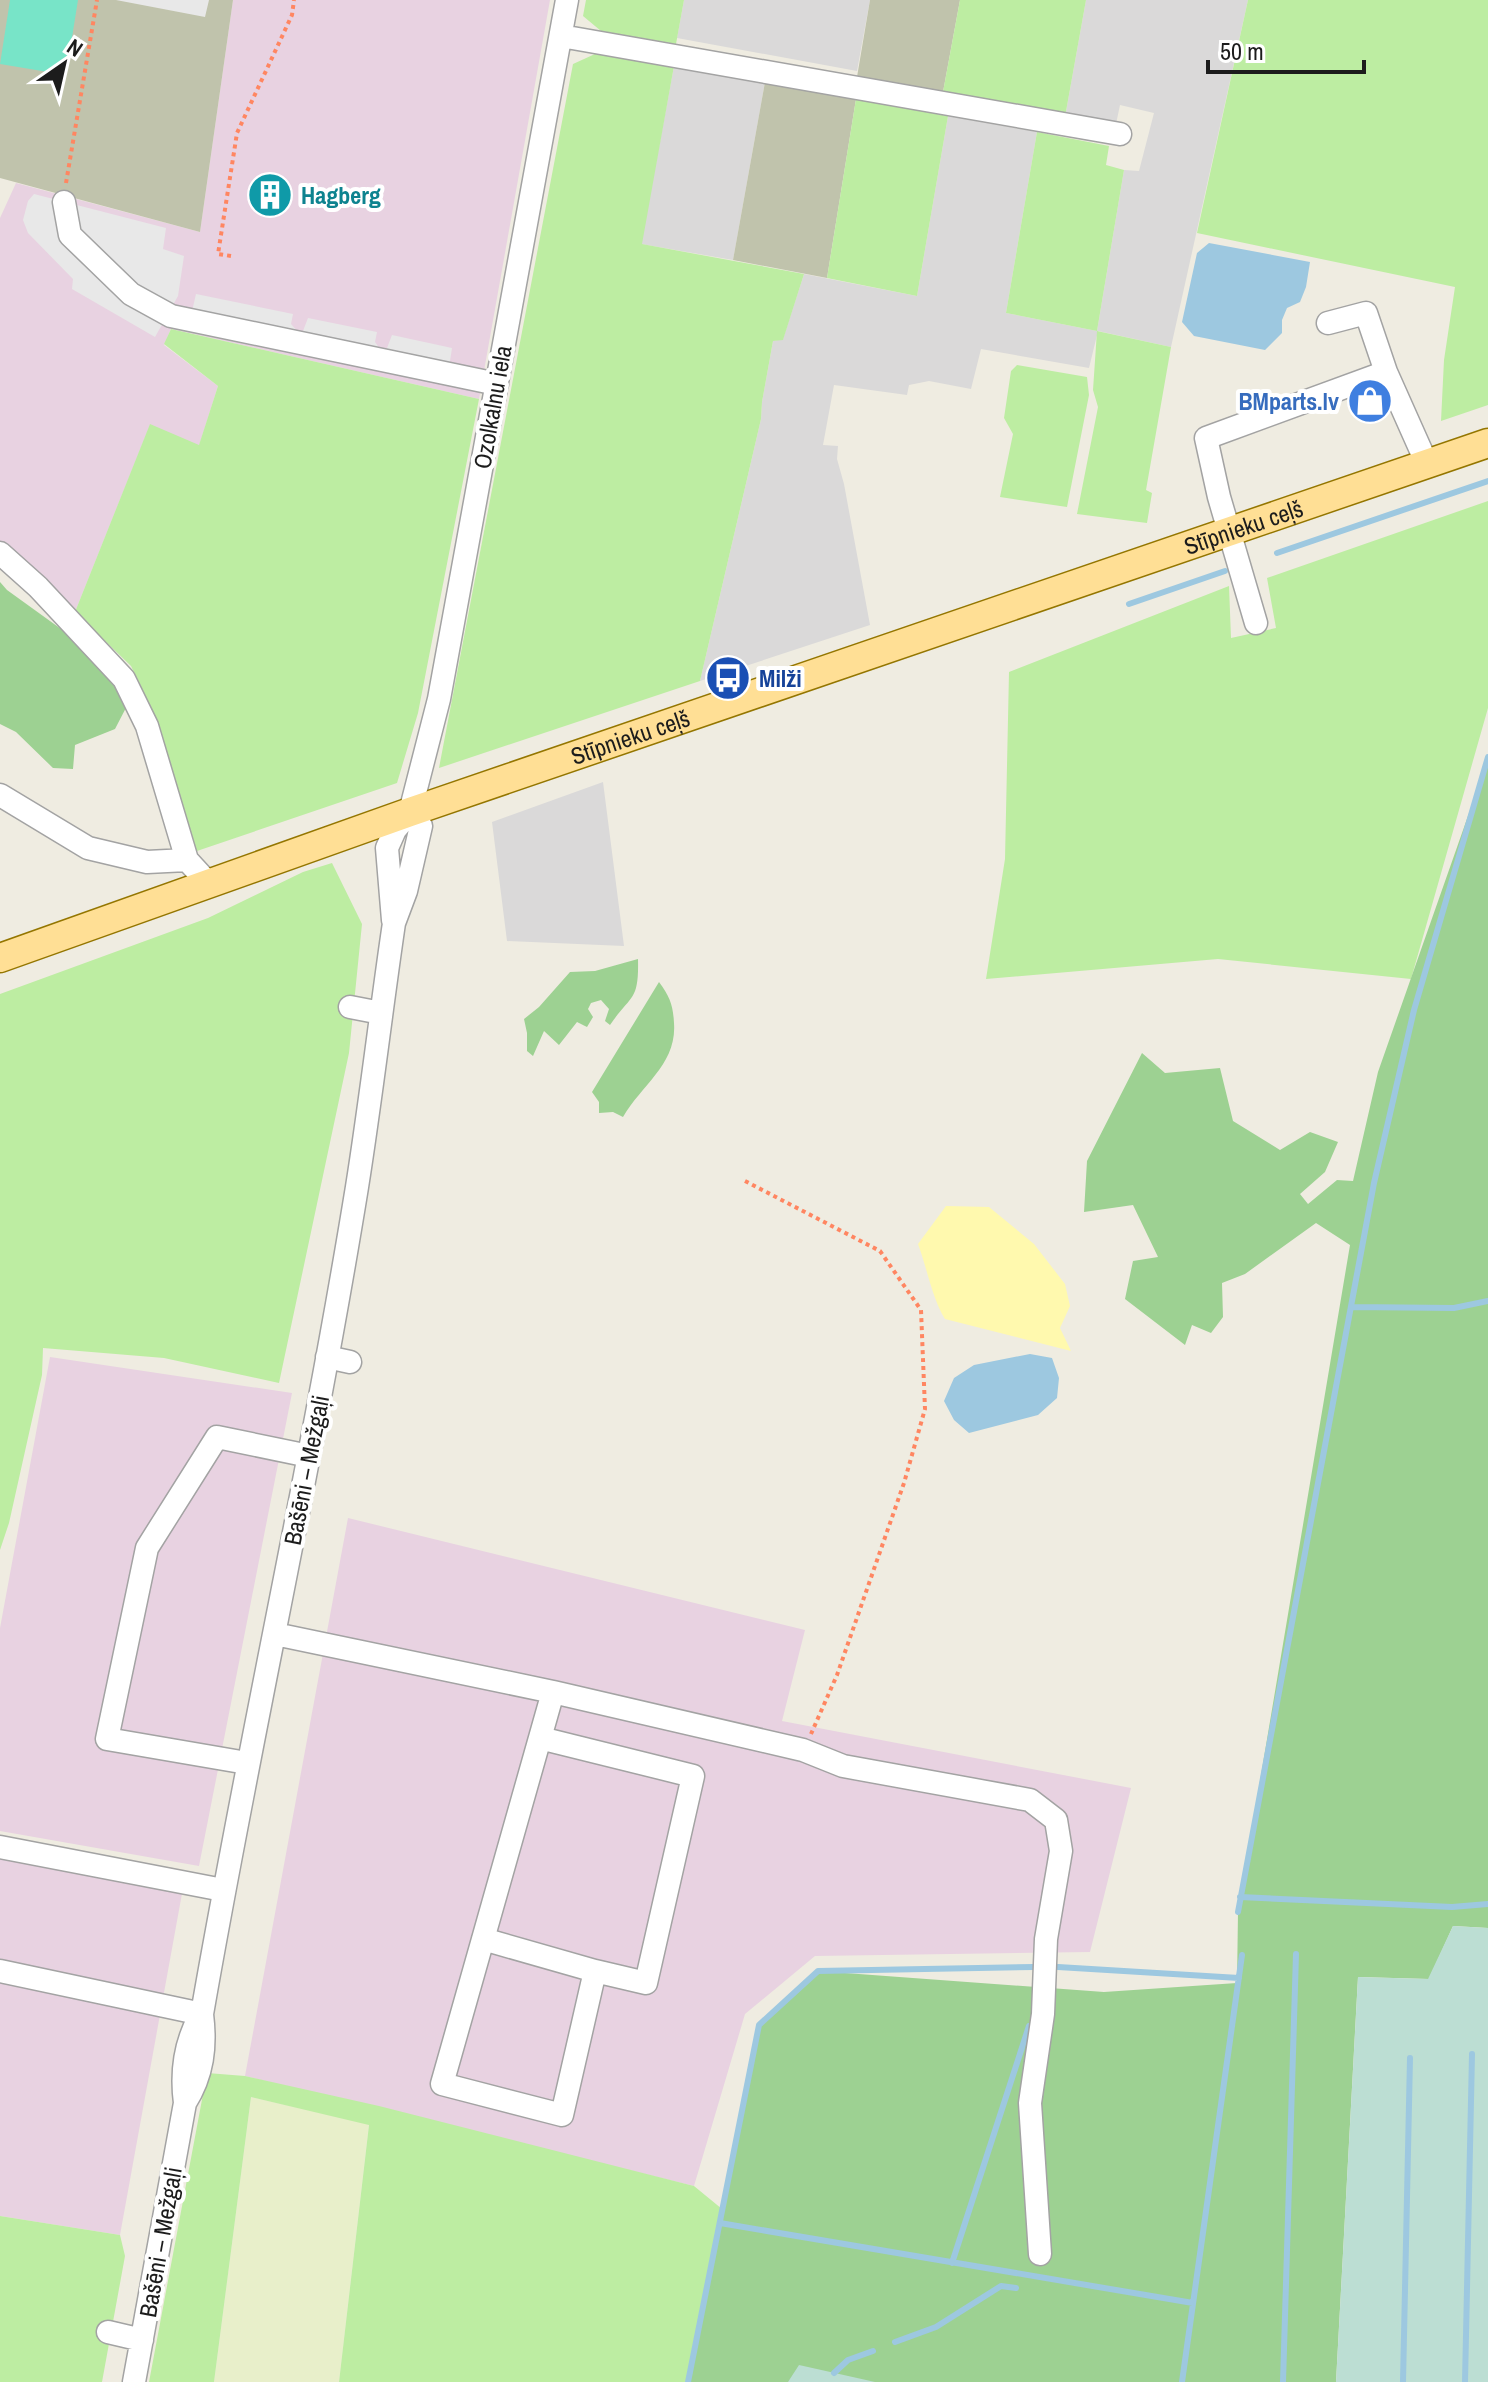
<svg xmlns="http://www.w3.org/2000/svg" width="1488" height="2382" font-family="'Archivo Narrow',sans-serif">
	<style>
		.residential { fill: #dad9d9 }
		.industrial { fill: #e8d2e1 }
		.construction { fill: #c0c3ac }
		.farmland { fill: #e8efca }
		.grass { fill: #bdeda2 }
		.forest { fill: #9dd192 }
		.wetland { fill: #bcded3 }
		.sand { fill: #fff9ae }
		.pitch { fill: #78e4c8 }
		.parking { fill: #e8e8e8 }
		.water { fill: #9dc8e0 }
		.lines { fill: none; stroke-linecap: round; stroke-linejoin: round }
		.stream { stroke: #9dc8e0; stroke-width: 6 }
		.minor-casing { stroke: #a3a3a3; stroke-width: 25 }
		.major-casing { stroke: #947600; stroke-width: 31 }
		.path { stroke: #ff8661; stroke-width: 4; stroke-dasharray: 4 4; stroke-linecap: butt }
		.minor { stroke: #fff; stroke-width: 22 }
		.major { stroke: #ffdf95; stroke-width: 28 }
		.labels { text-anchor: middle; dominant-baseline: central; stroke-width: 8; stroke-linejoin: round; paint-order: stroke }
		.culture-label { font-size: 24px; font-weight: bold; fill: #0d838f; stroke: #fff; text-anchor: start }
		.shop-label { font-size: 24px; font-weight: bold; fill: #366cbe; stroke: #fff; text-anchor: end }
		.street-label { font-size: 24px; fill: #1c1c1c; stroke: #fff }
		.transit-label { font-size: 24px; font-weight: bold; fill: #164399; stroke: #fff; text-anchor: start }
	</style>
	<rect width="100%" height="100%" fill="#efece1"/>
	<path class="residential" d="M684,0h186l-13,71 -180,-33z
		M1086,0h162l-77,347 -73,-16 -9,37 -108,-19 -10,40 -42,-8 -20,4 -2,10 -73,-10 -11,60 15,1 -1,13 7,25 26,141 -170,56 61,-262 1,-17 11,-61 10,-2 21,-65 113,22 31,-180 89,16 -31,181 91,18 27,-161 15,1 15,-58 -34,-8 -4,19 -51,-7z
		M674,66l91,16 -32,178 -92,-16z
		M603,782l21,164 -117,-5 -15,-119z"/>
	<path class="industrial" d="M233,0h317l-71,399 -308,-70 -7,16 54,41 -19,60 -49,-21 -75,187 -75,-71v-323l16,-35 184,49z
		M50,1357l242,36 -93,473 -199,-35v-203z
		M348,1518l457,112 -23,91 349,67 -41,164 -275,4 -70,58 -51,172 -449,-110z
		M0,1857l183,31 -63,347 -120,-19z"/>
	<path class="construction" d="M0,0h233l-33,232 -200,-54z
		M870,0h90l-17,92 -86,-15z
		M765,82l91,17 -29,179 -94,-18z"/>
	<path class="farmland" d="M251,2097l118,27 -30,258h-125z"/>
	<path class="grass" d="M586,0h98l-8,44 -75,-13 -18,-15z
		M960,0h126l-21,117 -122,-25z
		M1248,0h240v405l-47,16 3,-61 11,-73 -258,-54z
		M595,54l79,12 -32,178 162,30 -21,66 -10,1 -11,61 -1,17 -61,262 -261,87 134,-704z
		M856,99l92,17 -31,180 -90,-18z
		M1037,132l72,14 -3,19 18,5 -27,161 74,16 -25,143 6,3 -5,30 -70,-9 21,-107 -5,-17 4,-59 -91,-18z
		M171,329l308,70 -61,314 -21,70 -203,69 -43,-145 -20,-41 -56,-54 75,-188 49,21 19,-59 -54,-42z
		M1017,365l70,12 2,18 -22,112 -67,-10 13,-63 -9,-16 7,-47z
		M1488,501v207l-77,271 -193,-20 -232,20 19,-120 4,-187 220,-86 2,52 45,-10 -9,-50z
		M332,863l30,61 -13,129 -70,330 -115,-25 -121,-10 -1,27 -33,148 -9,27v-556l208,-76 95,-46z
		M207,2073l38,3 134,30 315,80 28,23 -36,173h-347l30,-257 -118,-28 -37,285h-65z
		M0,2216l120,19 5,21 -23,126h-102z"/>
	<path class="forest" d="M0,582l7,8 79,57 43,55 -14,27 -40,16 -2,24 -20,-1 -37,-36 -16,-8z
		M1488,759v1169l-35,-2 -24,53 -71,-2 -22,405h-648l72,-357 58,-54 286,21 133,-9 1,-71 112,-667 -34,-22 -71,51 -23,9 1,34 -12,16 -19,-8 -7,20 -60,-46 8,-38 25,-4 -25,-52 -49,7 3,-51 55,-108 23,20 55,-5 13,53 47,29 30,-18 28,10 -13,30 -25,22 8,10 29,-24 16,1 25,-109z
		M638,959c1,43 -7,35 -28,66l-5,-4 4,-12 -8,-9 -10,3 -3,6 5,8 -6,10 -10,-5 -18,23 -15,-14 -11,25 -6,-5v-18l-3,-14 15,-12 31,-35 25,-1z
		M659,982c11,15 14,23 15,41 3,41 -32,61 -51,94l-10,-5 -14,1v-11l-7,-10z"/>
	<path class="wetland" d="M1453,1926l35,2v454h-152l22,-405 70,2z
		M799,2365l76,17h-87z"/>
	<path class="sand" d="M946,1206l43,1 45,37 31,40 5,22 -10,22 11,23 -126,-32c-13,-21 -18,-51 -27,-75z"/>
	<path class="pitch" d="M10,0h68l-12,75 -66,-11z"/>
	<path class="parking" d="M116,0h93l-4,17z
		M34,194l132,34 -3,21 21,7 -6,40 -23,41 -83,-48 1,-10 -45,-46 -5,-13 5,-19z
		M196,294l97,20 -2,10 7,8 5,-1 5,-13 69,14 -2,10 5,7 7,-1 5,-13 60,13 -4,26 -258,-54z"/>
	<path class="water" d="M1209,243l101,19 -4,25 -6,15 -13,6 -5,12v13l-17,17 -71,-14 -12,-14 15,-69z
		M1030,1354l22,4 7,20 -2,20 -19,17 -69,18 -15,-13 -10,-19 10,-23 20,-13z"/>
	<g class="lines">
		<path class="stream" d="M1277,553l211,-72
			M1129,604l96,-33
			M1351,1307l103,1 34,-7
			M1240,1897l212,10 36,-3
			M1238,1912l136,-729 40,-173 74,-253
			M1058,1967l181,11
			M720,2223l473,80
			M952,2263l77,-237
			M895,2342l41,-15 65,-41 15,2
			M834,2373l14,-13 25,-9
			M688,2382l71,-357 59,-54 216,-4
			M1182,2382l60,-427
			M1283,2382l13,-428
			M1403,2382l7,-324
			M1465,2382l7,-328"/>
		<g class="minor-casing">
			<path id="minor" d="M561,36l559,98
				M64,202l6,33 61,59 40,22 326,68
				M1386,372l41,92
				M0,553l38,34 86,92 23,47 40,134 23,25
				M1256,623l-37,-126 -13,-59 180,-66 -20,-59 -38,10
				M0,795l88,53 59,14 40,-2
				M393,920l-6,-72 8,-18 15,-18 29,-113 128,-699
				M350,1007l31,6
				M327,1357l23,5
				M275,1634l278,58 250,58 40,16 187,34 26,20 5,31 -15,88 -3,75 -13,89 10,151
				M540,1738l153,38 -47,207 -51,-12
				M247,1763l-140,-24 40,-191 70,-111 92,19
				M0,1847l223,43
				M483,1939l112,32 -33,144 -120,-31c37,-130 74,-261 111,-392
				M0,1971l202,43
				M185,2103c18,-28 21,-57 17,-89 48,-277 110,-550 155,-827 14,-88 24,-176 37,-264l12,-32 15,-65 -11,-14
				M108,2332l34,8
				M134,2382l51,-279c-4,-30 0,-59 14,-85"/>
		</g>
		<g class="major-casing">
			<g id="major">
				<path id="s1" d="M0,958l410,-146 1078,-369"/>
			</g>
		</g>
		<path class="path" d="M66,183l31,-183
			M231,256l-13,-2 19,-121 55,-118 2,-15
			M745,1181l135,70 41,59 4,99 -21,74 -67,192 -26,59"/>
		<use href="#minor" class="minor"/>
		<use href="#major" class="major"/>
	</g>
	<defs>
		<g id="building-disc" transform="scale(2.3)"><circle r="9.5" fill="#0f9aa8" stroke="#fff"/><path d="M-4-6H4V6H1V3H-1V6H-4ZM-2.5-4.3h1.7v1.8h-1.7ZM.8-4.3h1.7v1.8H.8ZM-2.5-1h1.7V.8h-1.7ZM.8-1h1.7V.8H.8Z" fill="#fff"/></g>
		<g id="shop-disc" transform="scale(2.3)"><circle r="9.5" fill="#3f7fe0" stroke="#fff"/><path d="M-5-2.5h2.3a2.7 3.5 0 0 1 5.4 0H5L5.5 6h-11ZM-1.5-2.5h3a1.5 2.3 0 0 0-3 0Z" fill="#fff"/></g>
		<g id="bus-disc" transform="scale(2.3)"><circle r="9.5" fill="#1a4fb4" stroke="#fff"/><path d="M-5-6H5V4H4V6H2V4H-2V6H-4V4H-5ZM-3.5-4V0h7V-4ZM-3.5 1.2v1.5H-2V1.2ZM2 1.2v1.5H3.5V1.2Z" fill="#fff"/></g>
	</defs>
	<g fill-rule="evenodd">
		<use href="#building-disc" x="270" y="195"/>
		<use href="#shop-disc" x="1370" y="401"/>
		<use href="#bus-disc" x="728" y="678"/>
	</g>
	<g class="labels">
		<g class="culture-label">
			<text x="301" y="195">Hagberg</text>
		</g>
		<g class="shop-label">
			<text x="1339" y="401">BMparts.lv</text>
		</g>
		<g class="street-label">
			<text transform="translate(492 407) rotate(-80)">Ozolkalnu iela</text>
			<text stroke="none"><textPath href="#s1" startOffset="1316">Stīpnieku ceļš</textPath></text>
			<text stroke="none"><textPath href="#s1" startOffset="668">Stīpnieku ceļš</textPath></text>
			<text transform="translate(306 1470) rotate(-79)">Bašēni – Mežgaļi</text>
			<text transform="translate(160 2242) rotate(-80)">Bašēni – Mežgaļi</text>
		</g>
		<g class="transit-label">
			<text x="759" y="678">Milži</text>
		</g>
	</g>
	<g transform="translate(64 64) rotate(34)" stroke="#ffffff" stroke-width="6" paint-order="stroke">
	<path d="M0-6L14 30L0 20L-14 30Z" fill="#1c1c1c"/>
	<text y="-12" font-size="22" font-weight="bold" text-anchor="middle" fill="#1c1c1c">N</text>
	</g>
	<path d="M1208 60v12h156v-12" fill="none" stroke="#1c1c1c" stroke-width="4"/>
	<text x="1220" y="60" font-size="24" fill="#1c1c1c" stroke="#ffffff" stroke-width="6" paint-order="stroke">50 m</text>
</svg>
